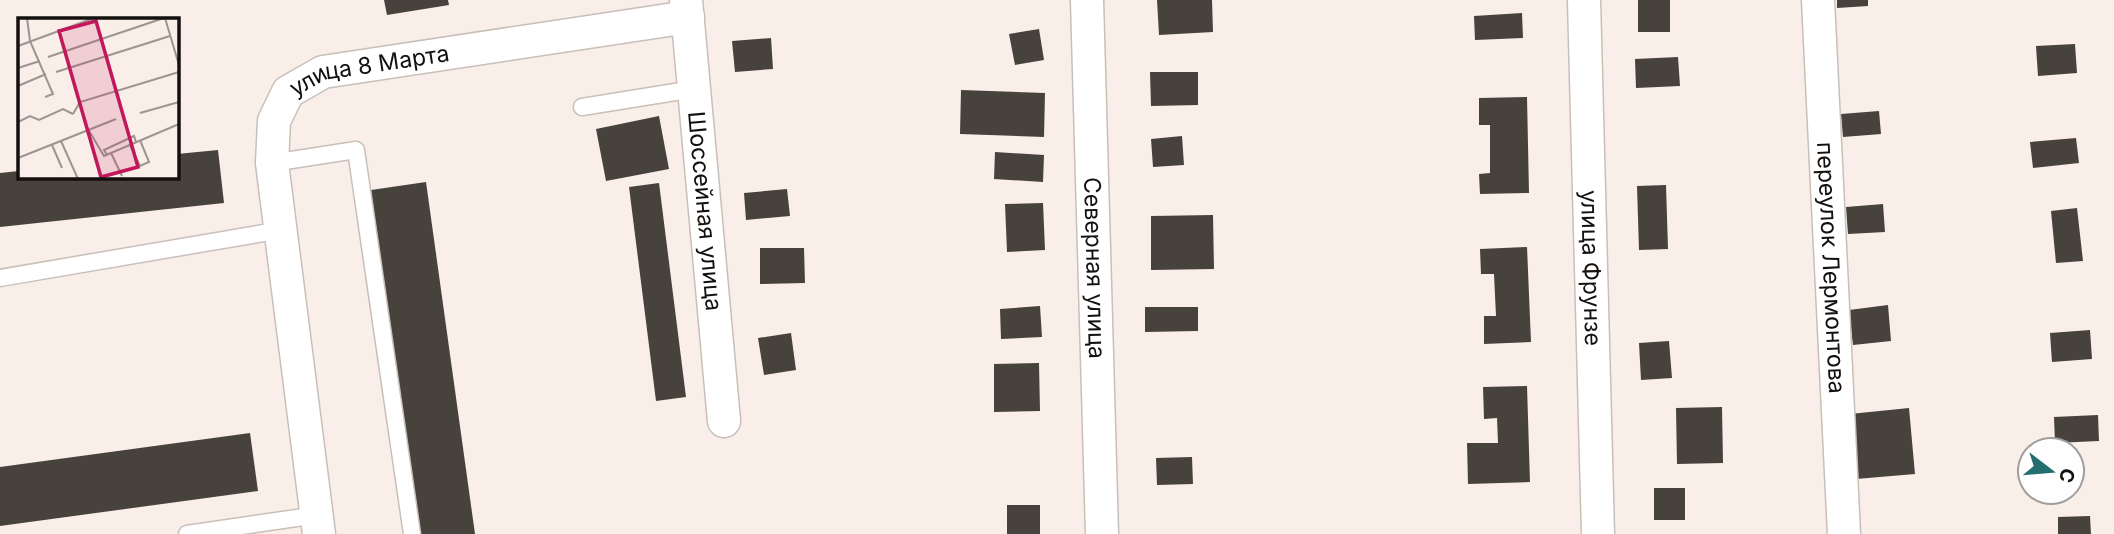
<svg xmlns="http://www.w3.org/2000/svg" width="2114" height="534" font-family="Inter,sans-serif">
	<style>
		.building { fill: #47423b }
		.lines { fill: none; stroke-linecap: round; stroke-linejoin: round }
		.service-casing { stroke: #c9bfb9; stroke-width: 19 }
		.minor-casing { stroke: #c9bfb9; stroke-width: 35 }
		.service { stroke: #fff; stroke-width: 16 }
		.minor { stroke: #fff; stroke-width: 32 }
		.labels { text-anchor: middle; dominant-baseline: central; stroke-width: 7; stroke-linejoin: round; paint-order: stroke }
		.street-label { font-size: 23px; fill: #13100e; stroke: #fefefe }
		.inset-road { fill: none; stroke: #9d9591; stroke-width: 2 }
		.view { fill: #c2185b; fill-opacity: 0.15; stroke: #c2185b; stroke-width: 3.5 }
		.inset-edge { fill: none; stroke: #13100e; stroke-width: 3.5 }
	</style>
	<rect width="100%" height="100%" fill="#f9eee8"/>
	<path class="building" d="M384,0h64l1,5 -62,10z
		M1157,0h55l1,32 -54,3z
		M1638,0h32v32h-32z
		M1837,0h31v6l-31,2z
		M1522,13l1,25 -48,2 -1,-24z
		M1039,29l5,31 -29,5 -6,-31z
		M771,38l2,31 -38,3 -3,-31z
		M2075,44l2,29 -39,3 -2,-30z
		M1678,57l2,29 -44,2 -1,-29z
		M1150,72h48v33l-47,1z
		M961,90l84,3 -1,44 -84,-3z
		M1527,97l2,96 -49,1 -1,-20 11,-1v-48h-11v-27z
		M1879,111l2,23 -38,3 -2,-23z
		M659,116l10,53 -63,12 -10,-52z
		M1182,136l2,29 -31,2 -2,-28z
		M2076,138l3,25 -46,5 -3,-26z
		M218,150l6,53 -224,24v-54l19,-2v6h158v-23z
		M995,152l49,3 -1,27 -49,-3z
		M426,182l49,352h-56l-48,-344z
		M659,183l27,214 -30,4 -27,-214z
		M1666,185l2,64 -29,1 -2,-64z
		M787,189l3,27 -44,4 -2,-27z
		M1043,203l2,47 -38,2 -2,-48z
		M1883,204l2,28 -37,2 -2,-27z
		M2077,208l6,53 -27,2 -5,-52z
		M1213,215l1,54 -63,1v-54z
		M1527,247l4,95 -47,2v-28h12l-2,-42h-13l-1,-25z
		M760,248h44l1,35 -45,1z
		M1888,305l3,36 -38,4 -4,-35z
		M1040,306l2,31 -41,2 -1,-30z
		M1145,307h53v24l-53,1z
		M2090,330l2,29 -40,3 -2,-29z
		M791,333l5,37 -32,5 -6,-37z
		M1669,341l3,37 -31,2 -2,-37z
		M1039,363l1,48 -46,1v-48z
		M1527,386l3,96 -62,2 -1,-41h31l-1,-25 -13,1 -1,-32z
		M1722,407l1,56 -46,1 -1,-56z
		M1909,408l6,66 -59,5 -6,-65z
		M2098,415l1,26 -44,2 -1,-26z
		M250,433l8,58 -258,35v-59z
		M1192,457l1,27 -36,1 -1,-27z
		M1654,488h31v32h-31z
		M1007,505h33v29h-33z
		M2090,516l1,18h-33v-17z"/>
	<g class="lines">
		<g class="service-casing">
			<path id="service" d="M582,107l112,-18
				M272,163l84,-13 56,384
				M0,278l281,-48
				M187,534l130,-19"/>
		</g>
		<g class="minor-casing">
			<g id="minor">
				<path id="s1" d="M686,0l38,421"/>
				<path id="s2" d="M1087,0l15,534"/>
				<path id="s3" d="M1584,0l14,534"/>
				<path id="s4" d="M1818,0l26,534"/>
				<path id="s5" d="M319,534l-47,-371 2,-42 14,-29 35,-20 365,-55"/>
			</g>
		</g>
		<use href="#service" class="service"/>
		<use href="#minor" class="minor"/>
	</g>
	<g class="labels">
		<g class="street-label">
			<text stroke="none"><textPath href="#s5" startOffset="534">улица 8 Марта</textPath></text>
			<text stroke="none"><textPath href="#s1" startOffset="212">Шоссейная улица</textPath></text>
			<text stroke="none"><textPath href="#s2" startOffset="268">Северная улица</textPath></text>
			<text stroke="none"><textPath href="#s3" startOffset="268">улица Фрунзе</textPath></text>
			<text stroke="none"><textPath href="#s4" startOffset="268">переулок Лермонтова</textPath></text>
		</g>
	</g>
	<g transform="translate(18 18)">
		<rect width="161" height="161" fill="#f9eee8"/>
		<path class="inset-road" d="M9,0l3,23 23,53 -8,3M147,0l14,47M0,28l76,-28M30,39l116,-39M0,50l22,-7M38,54l114,-36M0,68l28,-12M122,95l39,-11M55,96l7,-12 99,-30M0,104l12,-6 9,4 24,-11 10,5M70,111l16,27 75,-32M43,123l17,38M34,127l10,23M112,127l10,21 9,-4 -9,-22M93,135l11,23M89,137l-3,-5 30,-14 2,6M0,140l98,-39"/>
		<path class="view" d="M78,3l42,146 -37,10 -42,-146z"/>
		<rect width="161" height="161" class="inset-edge"/>
	</g>
	<g transform="translate(2051 471) rotate(106)"><circle r="33" fill="#fefefe" stroke="#a09f9e" stroke-width="2"/>
	<path d="M0-5L12 26L0 18L-12 26Z" fill="#236f6f"/>
	<text y="-10" font-size="19" font-weight="bold" text-anchor="middle" fill="#13100e">С</text>
	</g>
</svg>
